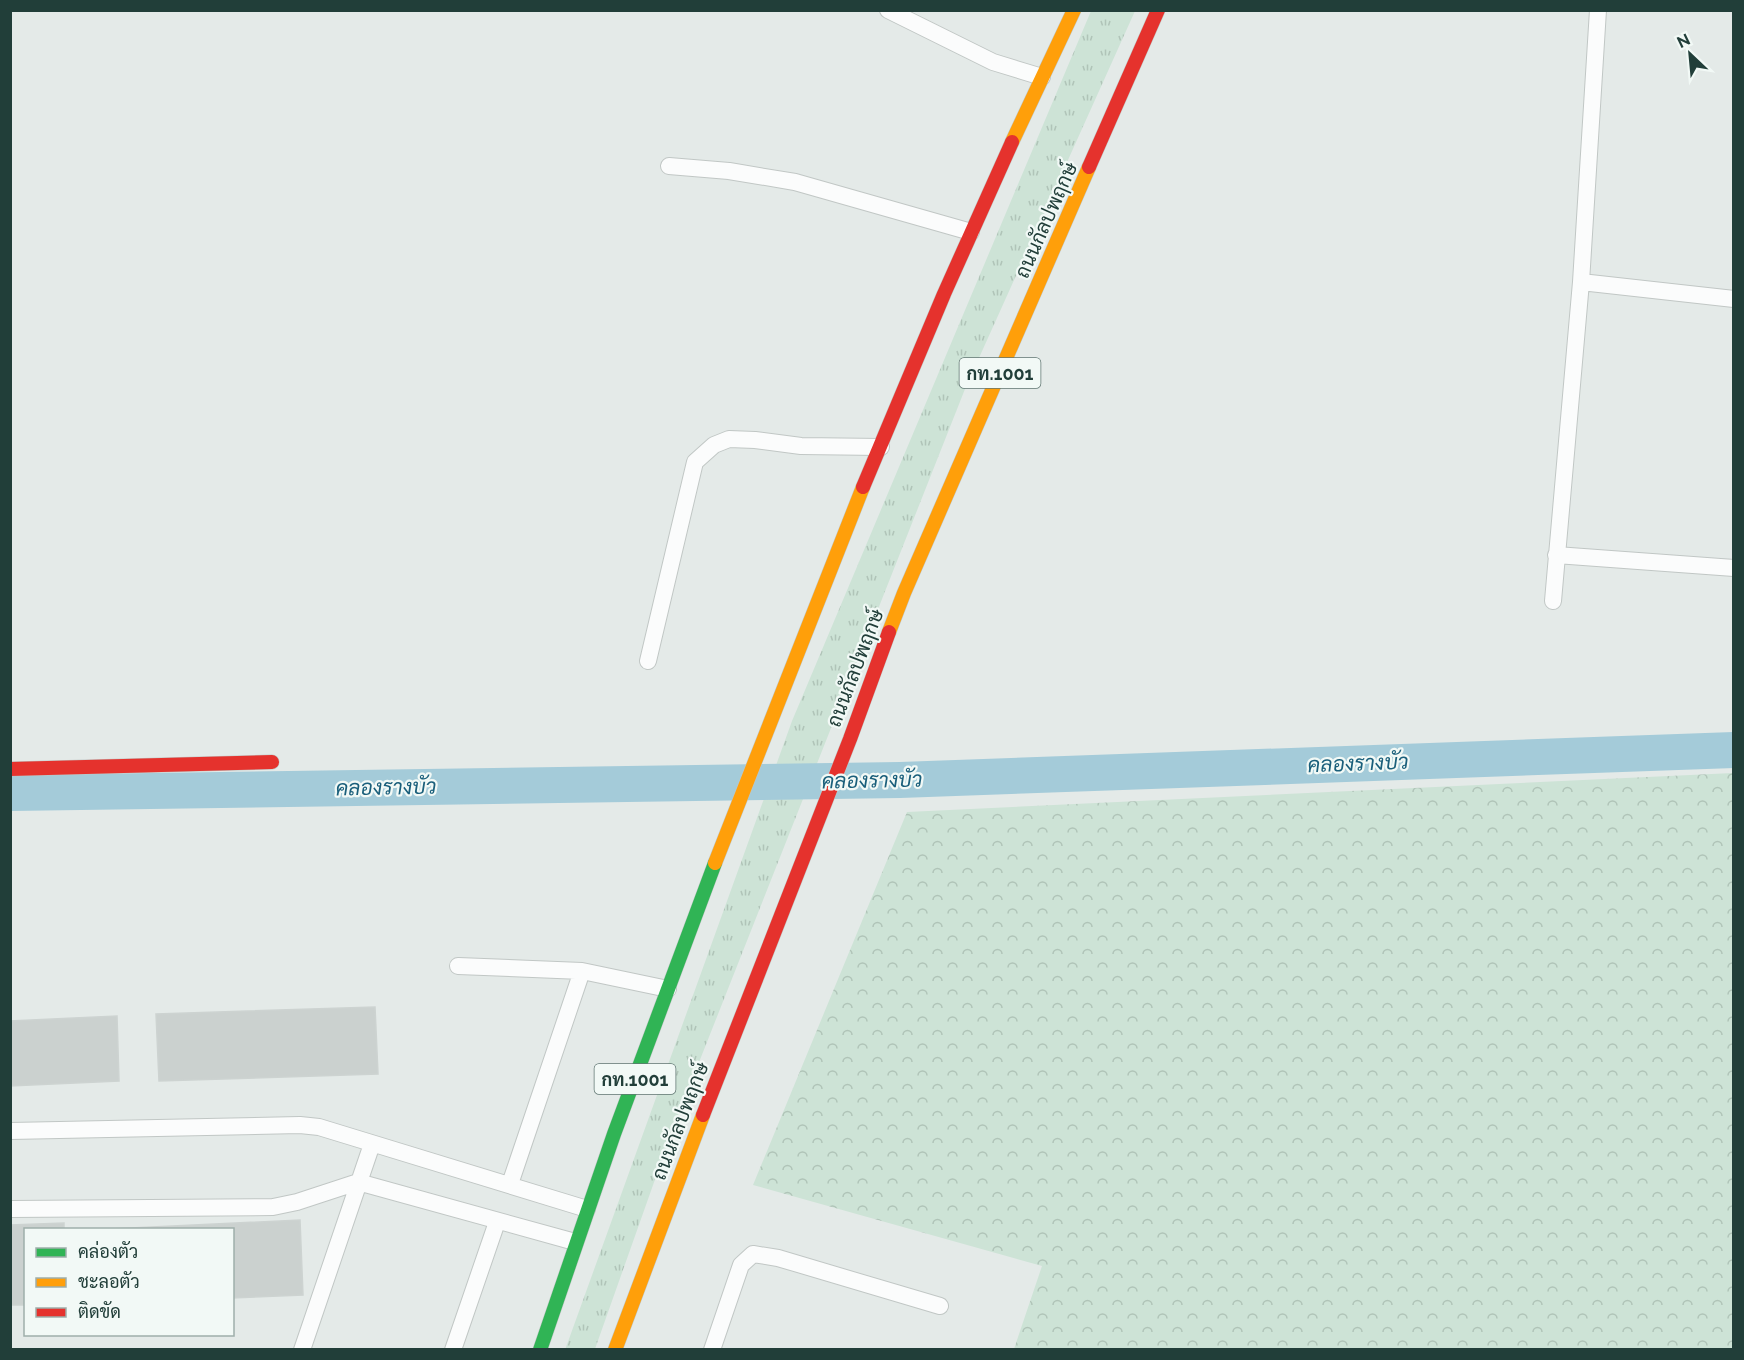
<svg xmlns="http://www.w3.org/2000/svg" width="1744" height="1360" font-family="Raleway,Sarabun,sans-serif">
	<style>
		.grass { fill: url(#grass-tufts) }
		.forest { fill: url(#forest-crowns) }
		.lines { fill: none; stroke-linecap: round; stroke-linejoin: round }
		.canal { stroke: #a4cbd9; stroke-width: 36 }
		.building { fill: #cbd1cf; stroke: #cdd3d1; stroke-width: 1.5 }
		.lane-casing { stroke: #c1c7c5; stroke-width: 18 }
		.fast-casing { stroke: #c0c7c5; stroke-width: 15 }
		.slow-casing { stroke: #c0c7c5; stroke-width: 15 }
		.jam-casing { stroke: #c0c7c5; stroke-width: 15 }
		.lane { stroke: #fbfcfc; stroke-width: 16 }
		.fast { stroke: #30b455; stroke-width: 14 }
		.slow { stroke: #ff9f0a; stroke-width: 14 }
		.jam { stroke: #e5322d; stroke-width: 14 }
		.labels { text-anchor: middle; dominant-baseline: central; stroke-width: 4.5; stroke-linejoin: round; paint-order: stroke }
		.shield { fill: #f2f9f6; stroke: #607672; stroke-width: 1.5 }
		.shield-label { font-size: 18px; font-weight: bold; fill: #213e39 }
		.street-label { font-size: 20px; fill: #213e39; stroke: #f2f9f6 }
		.water-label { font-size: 21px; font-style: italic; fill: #1a5f7b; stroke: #f2f9f6 }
	</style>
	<defs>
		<pattern id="grass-tufts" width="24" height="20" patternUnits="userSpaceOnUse" patternTransform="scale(1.5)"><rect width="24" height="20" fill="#cde3d6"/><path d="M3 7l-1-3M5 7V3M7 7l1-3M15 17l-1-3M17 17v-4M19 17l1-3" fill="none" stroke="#b0c4b8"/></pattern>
		<pattern id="forest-crowns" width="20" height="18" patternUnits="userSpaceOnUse" patternTransform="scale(1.5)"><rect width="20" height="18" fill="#cde3d6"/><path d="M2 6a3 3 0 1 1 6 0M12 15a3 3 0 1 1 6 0" fill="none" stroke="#b0c4b8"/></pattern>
	</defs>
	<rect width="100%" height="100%" fill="#e4eae8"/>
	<path class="grass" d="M1091,11h44l-170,378 -290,734 -80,226 -30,1 227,-629z"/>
	<path class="forest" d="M1733,773v576h-719l28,-83 -289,-81 154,-373z"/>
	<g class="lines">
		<path class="canal" d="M10,793l890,-13 834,-30"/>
	</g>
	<path class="building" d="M375,1007l3,67 -219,7 -3,-67z
		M117,1016l2,65 -109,5v-65z
		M300,1220l3,75 -71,3v-68h-143z
		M64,1223v7h-38v75h-16v-80z"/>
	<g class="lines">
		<g class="lane-casing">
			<path id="lane" d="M888,10l105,52 49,15
				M669,166l60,5 66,11 176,50
				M1581,282l153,17
				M1556,555l178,13
				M1553,601l28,-319 17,-272
				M648,661l47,-199 19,-17 15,-6 26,1 46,6 80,1
				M458,966l124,5 86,18
				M10,1131l290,-6 19,2 268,82
				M510,1184l72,-213
				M10,1209l263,-2 24,-5 61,-20 217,60
				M302,1350l70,-206
				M453,1350l44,-128
				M712,1350l29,-85 12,-11 25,4 162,48"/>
		</g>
		<g class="fast-casing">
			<path id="fast" d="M540,1350l74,-216 101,-271"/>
		</g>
		<g class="slow-casing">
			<path id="slow" d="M1012,142l62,-132
				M889,632l15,-39 185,-426
				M715,863l148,-376
				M615,1350l88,-235"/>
		</g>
		<g class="jam-casing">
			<path id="jam" d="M1089,167l69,-157
				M863,487l81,-193 68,-152
				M10,769l262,-7
				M703,1115l147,-376 39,-107"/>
		</g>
		<use href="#lane" class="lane"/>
		<use href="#fast" class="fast"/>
		<use href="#slow" class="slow"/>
		<use href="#jam" class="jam"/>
	</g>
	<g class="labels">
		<g class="shield">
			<rect x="959.5" y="358" width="81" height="30" rx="4.5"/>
			<rect x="594.5" y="1064" width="81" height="30" rx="4.5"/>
		</g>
		<g class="shield-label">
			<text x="1000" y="373">กท.1001</text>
			<text x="635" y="1079">กท.1001</text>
		</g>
		<g class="street-label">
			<text transform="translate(1046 220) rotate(-66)">ถนนกัลปพฤกษ์</text>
			<text transform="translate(855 668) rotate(-69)">ถนนกัลปพฤกษ์</text>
			<text transform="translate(680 1121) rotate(-69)">ถนนกัลปพฤกษ์</text>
		</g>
		<g class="water-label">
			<text transform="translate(1358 763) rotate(-2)">คลองรางบัว</text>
			<text transform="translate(872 780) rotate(-1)">คลองรางบัว</text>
			<text transform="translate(386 787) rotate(-1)">คลองรางบัว</text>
		</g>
	</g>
	<rect width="1744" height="1360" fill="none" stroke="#213e39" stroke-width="24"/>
	<rect x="24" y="1228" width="210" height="108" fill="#f2f9f6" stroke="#9eaeaa" stroke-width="1.5"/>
	<rect x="36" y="1248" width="30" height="9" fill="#30b455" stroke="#9eaeaa" stroke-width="1.5"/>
	<text x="78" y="1258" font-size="18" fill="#213e39">คล่องตัว</text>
	<rect x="36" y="1278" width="30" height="9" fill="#ff9f0a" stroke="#9eaeaa" stroke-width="1.5"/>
	<text x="78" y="1288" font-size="18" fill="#213e39">ชะลอตัว</text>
	<rect x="36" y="1308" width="30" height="9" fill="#e5322d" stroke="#9eaeaa" stroke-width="1.5"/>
	<text x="78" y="1318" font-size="18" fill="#213e39">ติดขัด</text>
	<g transform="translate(1690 54) rotate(334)" stroke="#f2f9f6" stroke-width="4.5" paint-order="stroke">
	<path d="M0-4.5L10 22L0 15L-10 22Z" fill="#213e39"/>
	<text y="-9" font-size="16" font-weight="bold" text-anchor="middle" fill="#213e39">N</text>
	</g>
</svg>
